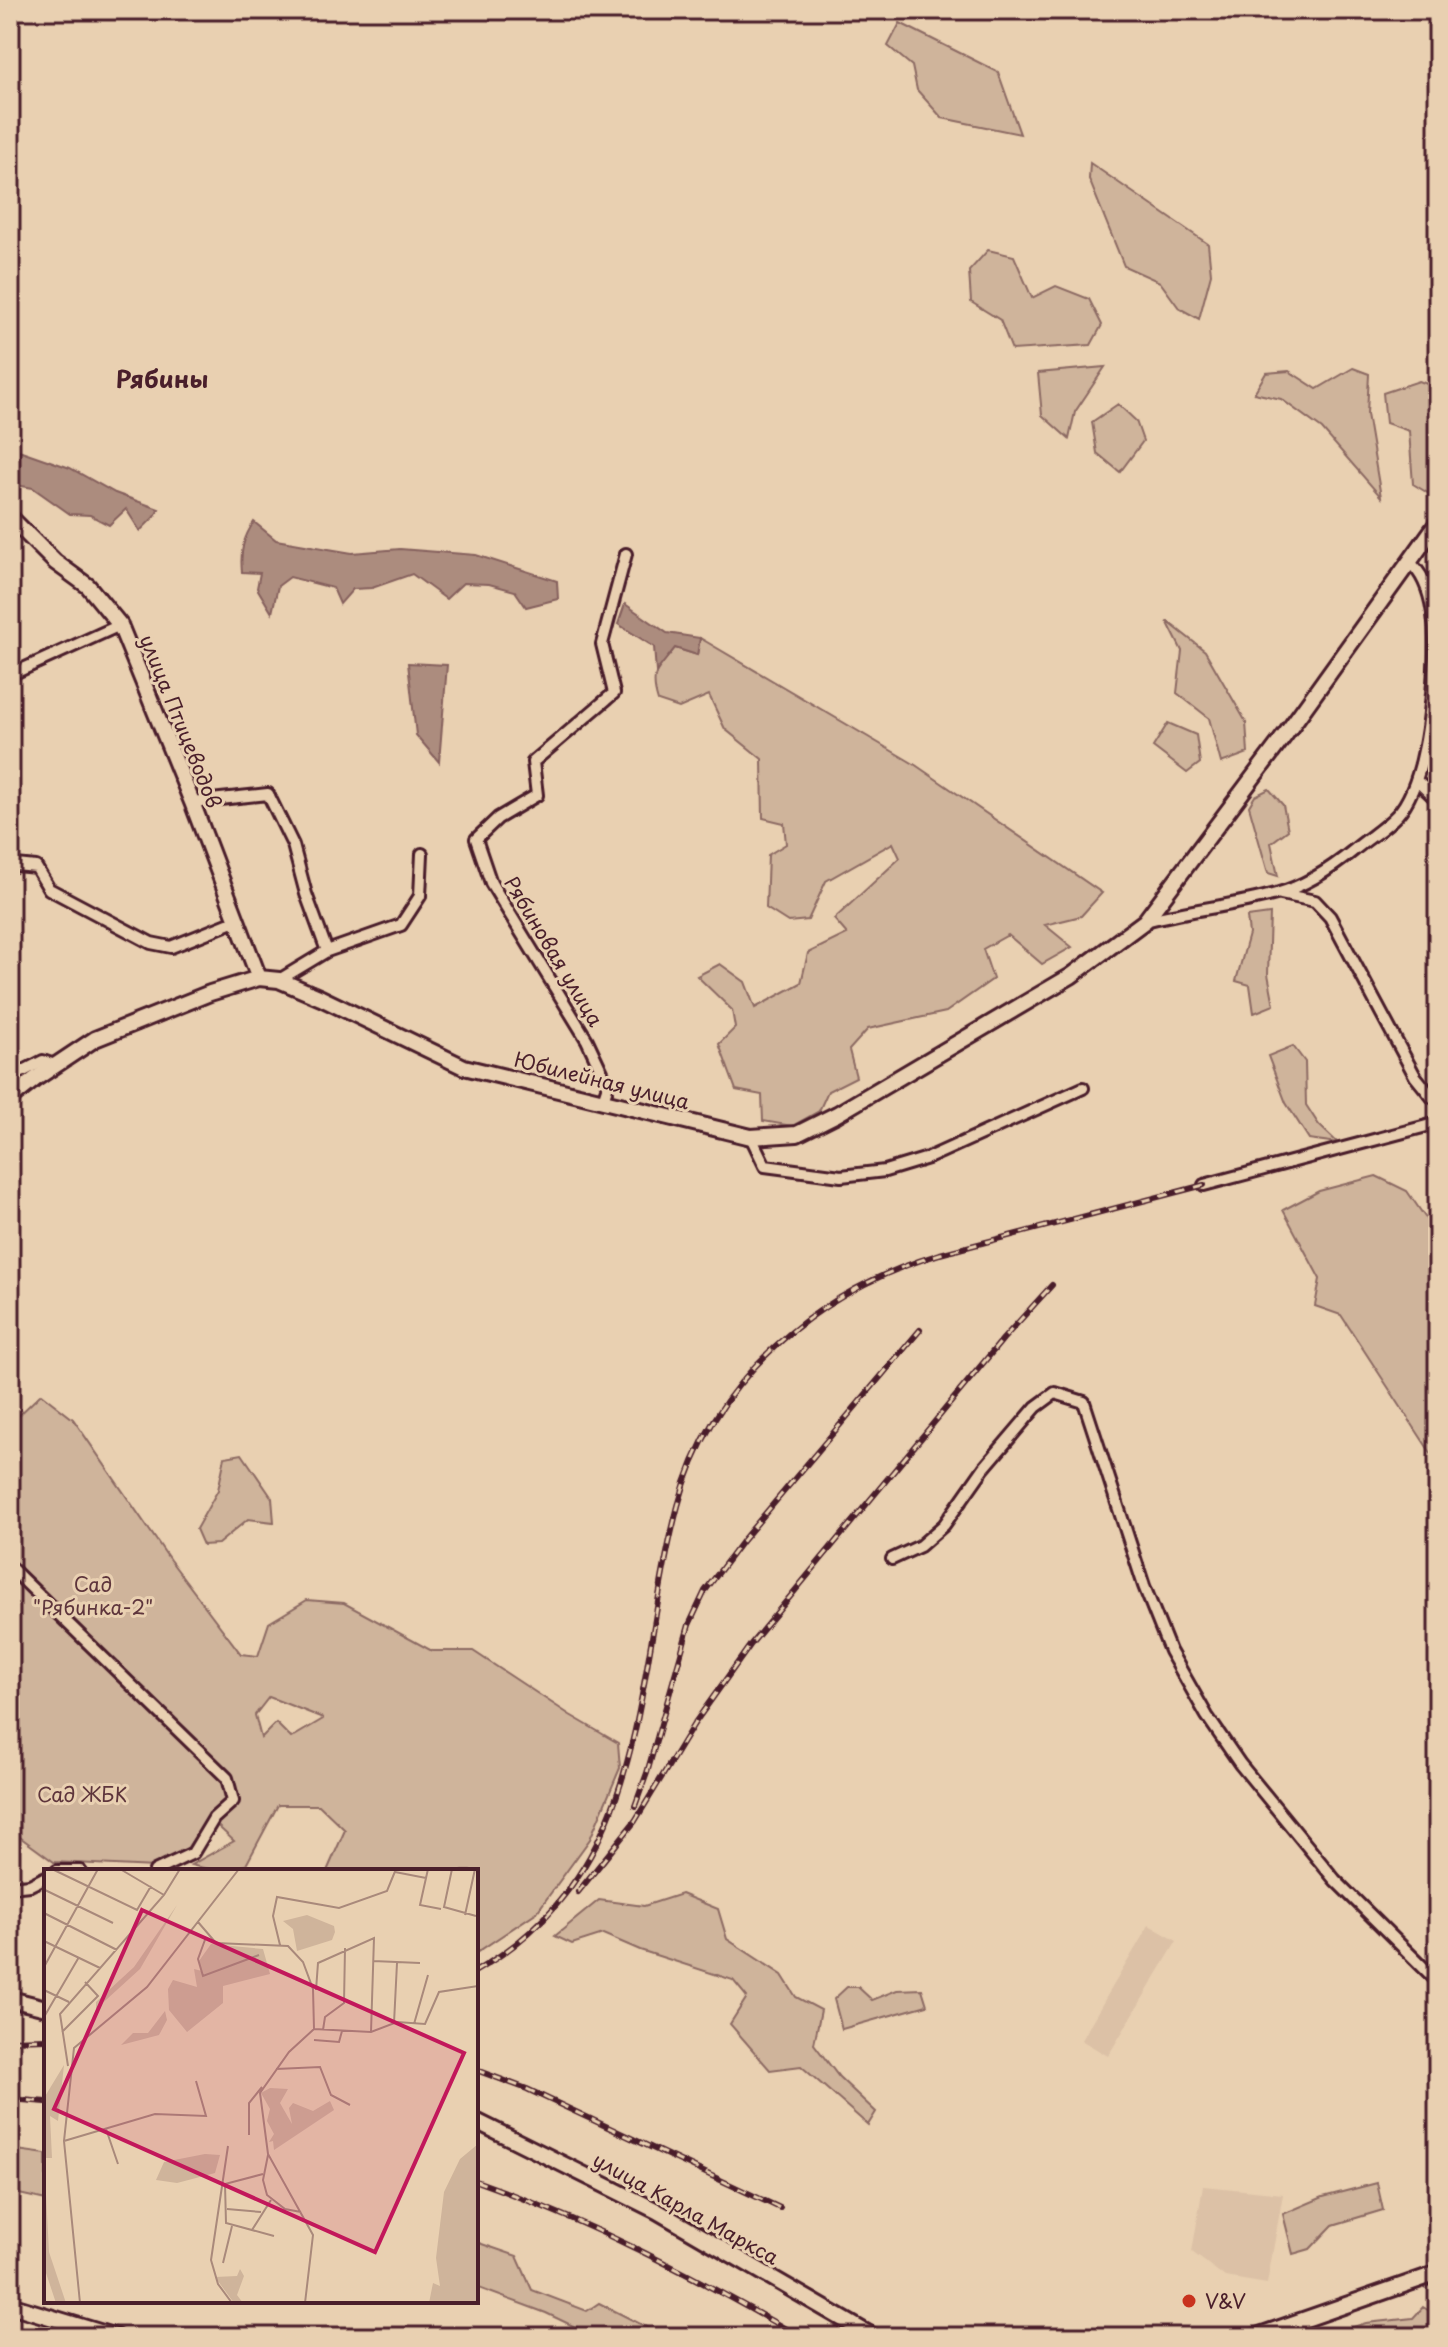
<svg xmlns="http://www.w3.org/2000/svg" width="1448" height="2347" font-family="'Playpen Sans',sans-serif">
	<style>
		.built { fill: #dcc1a6 }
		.green { fill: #cfb49b; stroke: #8c6a63; stroke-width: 2; fill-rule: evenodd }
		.water { fill: #ac8c7e; stroke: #85605d; stroke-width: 2 }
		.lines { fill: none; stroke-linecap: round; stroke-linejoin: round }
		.street-casing { stroke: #4a1f2b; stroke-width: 16 }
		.secondary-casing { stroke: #4a1f2b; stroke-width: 20 }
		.street { stroke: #e9d0b1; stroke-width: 10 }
		.secondary { stroke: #e9d0b1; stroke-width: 14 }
		.rail-casing { stroke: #4a1f2b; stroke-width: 6 }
		.rail { stroke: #e9d0b1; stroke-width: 3; stroke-dasharray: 9; stroke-linecap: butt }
		.poi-dot { fill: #c8321e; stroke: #e9d0b1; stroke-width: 3 }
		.labels { text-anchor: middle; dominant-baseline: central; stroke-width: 6; stroke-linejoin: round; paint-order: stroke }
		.street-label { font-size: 20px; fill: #4a1f2b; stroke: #e9d0b1 }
		.park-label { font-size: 20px; fill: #5e353c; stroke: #e9d0b1 }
		.poi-label { font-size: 20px; fill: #4a1f2b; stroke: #e9d0b1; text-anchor: start }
		.quarter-label { font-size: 24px; font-weight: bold; fill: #4a1f2b; stroke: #e9d0b1 }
		.inset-road { fill: none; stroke: #a9897b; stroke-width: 2 }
		.view { fill: #c2185b; fill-opacity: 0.15; stroke: #c2185b; stroke-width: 4 }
		.inset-edge { fill: none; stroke: #4a1f2b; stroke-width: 4 }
	</style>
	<rect width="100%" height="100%" fill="#e9d0b1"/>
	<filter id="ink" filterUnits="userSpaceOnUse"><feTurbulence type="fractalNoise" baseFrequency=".0125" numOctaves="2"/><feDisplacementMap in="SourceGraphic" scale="16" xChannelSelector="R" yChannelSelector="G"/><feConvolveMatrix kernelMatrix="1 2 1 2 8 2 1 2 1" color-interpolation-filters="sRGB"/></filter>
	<g filter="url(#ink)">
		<path class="built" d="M1149,1925l28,16 -69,115 -27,-16z
			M1203,2186l80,8 -16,90 -42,-7 -33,-25z"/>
		<path class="green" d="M900,23l98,49 22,62 -78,-16 -25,-28 -5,-24 -24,-20z
			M1090,163l118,81 3,30 -12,45 -20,-11 -19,-26 -36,-16 -35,-87z
			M988,250l26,6 18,42 24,-12 33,13 13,26 -11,20 -79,5 -12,-30 -29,-18 -2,-31z
			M1105,367l-30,45 -6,27 -27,-24 -4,-42z
			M1353,368l16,6 -2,40 14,83 -59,-68 -41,-30 -27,-6 12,-20 23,-2 28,18z
			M1419,381l19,7 -2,110 -23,-14 -4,-53 -23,-8 -3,-30z
			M1118,404l18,17 7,20 -23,31 -23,-19 -5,-31z
			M1167,621l38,30 41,71 2,31 -27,10 -12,-45 -32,-25 5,-42z
			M700,638l214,126 188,129 -21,23 -36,9 27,22 -30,17 -34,-29 -25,14 10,30 -47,33 -78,17 -19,21 7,27 -28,14 -9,20 -27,15 -29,-5 -1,-26 -26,-5 -17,-46 16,-16 -3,-18 -35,-34 23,-12 25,18 10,26 46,-25 7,-30 39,-19 -13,-15 66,-61 -7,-15 -67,38 -18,39 -20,2 -22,-14 2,-53 18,-11 -2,-21 -21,-5 -1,-59 -37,-30 -16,-34 -30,13 -21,-7c-9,-28 0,-32 17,-53l22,7z
			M1168,723l28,12 4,28 -13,10 -34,-26z
			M1269,789l14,16 5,25 -17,13 7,33 -10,-3 -19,-67 6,-10z
			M1270,914l-2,60 6,31 -20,8 -4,-28 -14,-4 13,-47 -2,-17z
			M1293,1046l12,16 1,43 13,20 19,18 -29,-4 -23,-36 -18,-47z
			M1376,1176l31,15 31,45v228l-97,-149 -26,-9 5,-27 -37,-69 36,-19z
			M41,1394l32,25 97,141 71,94 17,2 11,-33 38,-23 37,3 88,48h41l97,64 48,28 2,25 -30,71 -53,73 -61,41v-82h-149l18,-41 -26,-25h-41l-32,60c-21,6 -34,6 -55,0l43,-24 -26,-24 -24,36 -29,14 -101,-5 -37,-27 -7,-45v-366zM269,1697l54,21v1l-32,19 -15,-15 -15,15 -6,-23z
			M242,1454l30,44 2,24 -26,-3 -30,25 -15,1 -7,-16 22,-39 7,-33z
			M681,1894l37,15 9,30 55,36 14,22 25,13 -7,34 25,33 37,35 -8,13 -67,-59 -31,4 -40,-46 17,-27 -14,-17 -93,-30 -37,-16 -31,10 -17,-8 44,-36 45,6z
			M847,1987h11l14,13 25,-10 25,-1 5,16 -85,24 -8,-30z
			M10,2149l36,5v46l-36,-8z
			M1377,2183l6,27 -50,15 -23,24 -17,5 -10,-40 40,-17z
			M476,2242l41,14 15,34 55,21 12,-8 67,34h-70l-50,-24 -70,-26z
			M1423,2307l15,9v21h-117l45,-14 47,-5z"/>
		<path class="water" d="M10,447l60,21 45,25 44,16 -4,7 -15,15 -14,-22 -17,16 -19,-10 -20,-1 -37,-26 -23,-4z
			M254,522l22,18 76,13 48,-4 76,6 81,26 1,18 -32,8 -11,-16 -26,-7 -26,-1 -17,16 -34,-25 -40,14 -19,1 -13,15 -7,-16 -43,-11 -12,9 -6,27 -15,-25 3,-15 -18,-1c-2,-20 1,-34 12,-50z
			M625,604l42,29 33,5 -3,17 -22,-7 -19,24 -2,-25 -36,-23z
			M408,663l39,2 -8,97 -23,-27z"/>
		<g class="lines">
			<g class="street-casing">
				<path id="street" d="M10,675l110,-50
					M1416,780l22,21
					M192,802l76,-8 25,51 13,49 21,57
					M10,868l6,-3 20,2 13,22 102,54 20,4 67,-27
					M1281,894l34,7 15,16 85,159 17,21 6,1
					M1145,921c43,-11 88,-15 131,-27 29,-8 55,-25 78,-44 14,-12 31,-22 43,-35 28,-30 34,-105 37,-145 3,-32 2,-87 -25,-108
					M279,980l48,-29 74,-26 19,-29 2,-42
					M10,1078l33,-17 12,4
					M603,1100l5,-15 -21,-45 -96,-157 -15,-44 22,-21 39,-23 -4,-33 81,-69 -12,-49 24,-90
					M751,1137l14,29 76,10 44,-5 43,-13 155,-70
					M1204,1185l234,-62
					M892,1559l28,-13 24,-21 40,-57 52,-61 19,-14 29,9 60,184 26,65 37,65 33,48 95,116 103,102
					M10,1567l217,211 6,23 -19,17 -21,35 -38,18
					M57,1871h23
					M10,1887l20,-2 16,-8"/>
			</g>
			<g class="secondary-casing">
				<path id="secondary" d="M10,517l45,45 33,24 32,39 72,177 67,176
					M10,1099l25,-20 60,-40 115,-46 49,-15 20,2 42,18 143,69 287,70 46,-3 40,-20 234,-138 74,-55 140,-186 153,-213
					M10,1999l36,9
					M476,2121l181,90 217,126
					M10,2305l106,32
					M1254,2337l184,-64"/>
			</g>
			<use href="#street" class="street"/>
			<use href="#secondary" class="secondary"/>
			<g class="rail-casing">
				<path id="rail" d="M635,1806l12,-33 42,-148 16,-34 38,-51 177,-210
					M578,1892l57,-71 59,-97 57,-80 252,-305 49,-54
					M476,1971c178,-104 156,-292 202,-465 33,-127 139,-215 262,-252l264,-69
					M10,2040l36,-1
					M476,2070l51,19 253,119
					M10,2099l36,3
					M476,2181c118,42 216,94 324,156"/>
			</g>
			<use href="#rail" class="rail"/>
		</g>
	</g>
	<circle class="poi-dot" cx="1189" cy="2301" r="8"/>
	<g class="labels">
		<g class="street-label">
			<text transform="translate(181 721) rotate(68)">улица Птицеводов</text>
			<text transform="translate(554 951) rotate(59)">Рябиновая улица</text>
			<text transform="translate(602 1080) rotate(14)">Юбилейная улица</text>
			<text transform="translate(686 2208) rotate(29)">улица Карла Маркса</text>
		</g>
		<g class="park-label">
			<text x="93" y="1584">Сад<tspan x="93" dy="23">"Рябинка-2"</tspan></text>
			<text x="82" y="1794">Сад ЖБК</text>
		</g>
		<g class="poi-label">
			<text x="1205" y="2301">V&amp;V</text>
		</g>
		<g class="quarter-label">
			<text x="162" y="378">Рябины</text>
		</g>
	</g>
	<g transform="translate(44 1869)">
		<rect width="434" height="434" fill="#e9d0b1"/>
		<path d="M133,36l-37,64 -44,40v-7l38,-35zM263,46l27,11 1,6 -3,8 -35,11 -4,-22 -10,-8zM167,75l52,5 7,25 -47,12v17l-36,29 -18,-22 -1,-21 5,-9 24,7 -3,-18 8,2 -3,-10zM121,142l2,9 -8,15 -38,10 12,-12h15zM20,196l-6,56 -8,-5 2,42h-8v-60zM226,219l18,1 -8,14 12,21 -3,-16 4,-5 20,8 17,-10 4,9 -60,40 -1,-9 -4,1 5,-8 -7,-13 3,-12 -9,-16zM434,275v159h-49l4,-20 7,3 -4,-28 8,-66 16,-33zM161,285l15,1 -5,18 -38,10 -21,-3 8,-18zM2,326l3,57 17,51h-10l-12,-36zM196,400l4,7 -7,19 6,8h-9l-19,-26 22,-1z" fill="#cfb49b"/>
		<path class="inset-road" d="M8,0l85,41 14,-24M76,0l44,26M384,0l-8,36 21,4M408,0l-8,38 32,9M351,3l31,6M1,21l68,33M0,44l73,37M421,46l10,-46M154,53l18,21 72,3 15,16 10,27 1,40 -25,23 -29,41 8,61 45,81 -8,68M162,68l-8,22 5,17 56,-21M0,72l56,27M236,76l-7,-29 4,-19 62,11 48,-17 9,-22M329,92l47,2M0,98l54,-98M0,121l25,12M272,121l2,-27 56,-25 -3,94M0,148l35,-60M350,154l3,-60M370,155l14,-49M270,160l57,3 26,-10 28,2 14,-32 39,-6M279,161l2,-13 19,-14 1,-55M18,163l36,-36 -13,-14M270,171l25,2 3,-11M24,197l-8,-52 104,-119 16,-26M232,200l44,-2 11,28 19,10M62,260l12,35M205,266v-32l13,-16M20,272l91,-27 51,2 -10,-35M184,277l-17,114 7,24 14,19M224,286l-5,25 4,15 18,14 16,3M219,305l-38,10 1,39 48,13M183,340l34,3M208,361l19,-30M179,394l9,-37M36,434l-16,-162 10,-93 73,-61 92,-118"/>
		<path class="view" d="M98,41l322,143 -89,199 -321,-143z"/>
		<rect width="434" height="434" class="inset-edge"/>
	</g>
	<rect width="1448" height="2347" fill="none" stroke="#e9d0b1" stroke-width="40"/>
	<rect x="20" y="20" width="1408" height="2307" fill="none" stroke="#4a1f2b" stroke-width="3" filter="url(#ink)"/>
</svg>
